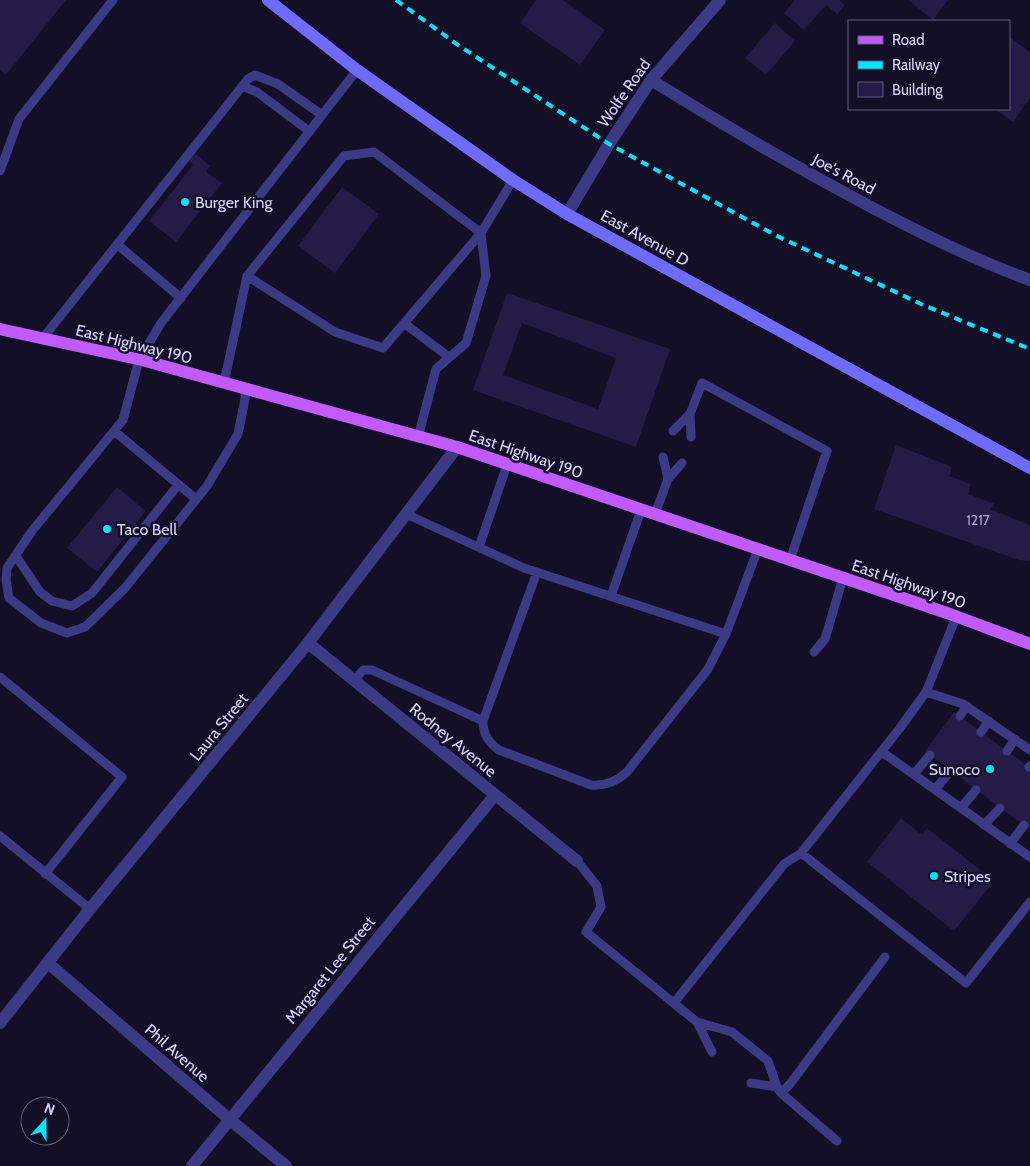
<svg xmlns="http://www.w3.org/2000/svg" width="1030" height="1166" font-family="Cabin,sans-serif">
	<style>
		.building { fill: #241b47; fill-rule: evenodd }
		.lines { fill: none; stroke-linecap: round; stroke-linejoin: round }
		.lane { stroke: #3d3a85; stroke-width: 9 }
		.street { stroke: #3d3a85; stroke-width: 12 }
		.secondary { stroke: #6f6bff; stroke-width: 12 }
		.primary { stroke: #c25bff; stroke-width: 12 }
		.rail { stroke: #00e5ff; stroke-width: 4; stroke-dasharray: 8 6; stroke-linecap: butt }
		.poi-dot { fill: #00e5ff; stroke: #130f26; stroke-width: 2 }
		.labels { text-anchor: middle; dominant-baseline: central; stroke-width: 5; stroke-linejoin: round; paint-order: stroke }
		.number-label { font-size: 14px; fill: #aca6d1 }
		.street-label { font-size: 16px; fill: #d9d4ff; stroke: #130f26 }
		.poi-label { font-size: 16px; fill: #d9d4ff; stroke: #130f26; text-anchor: start }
	</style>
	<rect width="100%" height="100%" fill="#130f26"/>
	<path class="building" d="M0,0h66l-60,75 -6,-5z
		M536,0h27l42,30 -25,35 -60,-42z
		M795,0h44l6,5 -8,9 -11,-9 -22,25 -20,-17z
		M908,0h40l-15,20z
		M775,23l20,18 -29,34 -21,-17z
		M1009,37l21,15v46l-17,24 -18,-13h14z
		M195,153l15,13 -4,6 16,11 -46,59 -27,-21 44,-56 -4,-4z
		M342,187l37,27 -44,59 -37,-27z
		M507,293l163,56 -34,98 -163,-57zM522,323l94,35 -18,51 -95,-34z
		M896,445l56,22 -3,9 22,8 -3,10 27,10 -5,5 40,16v36l-11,-1 -145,-51z
		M117,487l29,24 -49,61 -30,-24z
		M954,712l76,56v62l-105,-79z
		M901,818l21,17 5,-7 57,45 -3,5 9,8 -36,45 -87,-69z"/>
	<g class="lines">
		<path class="lane" d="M242,86l15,6 52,39
			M0,171l19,-52 94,-119
			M118,245l63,53
			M247,276l88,56 48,16 98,-115
			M405,324l44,33
			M43,338l205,-259 7,-4 23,9 44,31
			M224,383l23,-107 97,-120 30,-4 107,81 32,-53
			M247,389l-9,45 -31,52 -82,102 -40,39 -18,6 -26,-10 -32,-25 -3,-18 1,-12 25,-37 91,-111 16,-60 22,-37 196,-253
			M114,431l82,68
			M673,431l17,-17
			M418,437l18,-68 30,-26 20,-67 -5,-43
			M691,437l-1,-23 12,-31 125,68 -37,109
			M663,457l5,22
			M406,514l118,54 202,66 32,-85
			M655,514l13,-35 14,-16
			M479,547l28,-82
			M16,556l24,36 12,9 20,5 20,-13 86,-108
			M537,572l-54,149c0,13 5,21 16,29l92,35c14,1 25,-3 36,-13l81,-103 18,-35
			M611,596l30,-86
			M814,652l11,-13 18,-61
			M0,677l122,100 -77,97
			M354,681l9,-11h9l111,51
			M926,692l37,12 67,46
			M960,716l7,-10
			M981,732l8,-11
			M1007,751l8,-12
			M882,752l148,105
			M1029,767l1,-1
			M914,774l16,-19
			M935,789l16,-18
			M961,808l15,-18
			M984,825l16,-17
			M0,836l90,73
			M1010,844l14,-19
			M801,853l165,130 64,-81
			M577,861l20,25 4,21 -15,25 111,90
			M674,1003l110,-139 17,-11 99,-125 26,-36 30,-75
			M712,1052l-15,-30 35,10 36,29 9,26 -26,-4
			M777,1087l4,6 9,-9 95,-127
			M781,1093l56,48"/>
		<path class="street" d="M651,80c72,45 145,87 220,127 52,27 104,53 159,73
			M567,214l42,-70 42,-64 69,-80
			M308,643l269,218
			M48,963l181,156 57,47
			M0,1023l90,-114 218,-266 149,-196
			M192,1166l303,-371"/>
		<path class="secondary" d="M268,0l89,70 156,110 54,34 463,254"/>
		<path class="primary" d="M0,329l142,31 315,87 493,167 80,30"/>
		<path class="rail" d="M396,0l62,45 151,99 166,91 146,69 109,45"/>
	</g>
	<g class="poi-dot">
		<circle cx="185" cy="202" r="5"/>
		<circle cx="107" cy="529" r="5"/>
		<circle cx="990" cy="769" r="5"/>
		<circle cx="934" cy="876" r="5"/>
	</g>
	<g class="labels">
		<g class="number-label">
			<text x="978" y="520">1217</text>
		</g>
		<g class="street-label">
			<text transform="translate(624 93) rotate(-55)">Wolfe Road</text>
			<text transform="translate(844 174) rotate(28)">Joe's Road</text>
			<text transform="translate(645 238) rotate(29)">East Avenue D</text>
			<text transform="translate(134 344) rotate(14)">East Highway 190</text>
			<text transform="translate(526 454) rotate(19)">East Highway 190</text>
			<text transform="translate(909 584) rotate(19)">East Highway 190</text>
			<text transform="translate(219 727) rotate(-51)">Laura Street</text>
			<text transform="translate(453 740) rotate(39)">Rodney Avenue</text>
			<text transform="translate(330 970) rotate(-51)">Margaret Lee Street</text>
			<text transform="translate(177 1053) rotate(41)">Phil Avenue</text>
		</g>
		<g class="poi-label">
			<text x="195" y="202">Burger King</text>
			<text x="117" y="529">Taco Bell</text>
			<text x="980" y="769" text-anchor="end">Sunoco</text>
			<text x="944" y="876">Stripes</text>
		</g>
	</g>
	<rect x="848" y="20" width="162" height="90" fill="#130f26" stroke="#625e7d"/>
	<rect x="858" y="36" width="25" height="8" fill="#c25bff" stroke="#625e7d"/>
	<text x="892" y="45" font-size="15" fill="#d9d4ff">Road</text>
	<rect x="858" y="61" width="25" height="8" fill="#00e5ff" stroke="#625e7d"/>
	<text x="892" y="70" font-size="15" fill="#d9d4ff">Railway</text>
	<rect x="858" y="82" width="25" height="15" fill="#241b47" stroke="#625e7d"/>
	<text x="892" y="95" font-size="15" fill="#d9d4ff">Building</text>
	<g transform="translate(45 1121) rotate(21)"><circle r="24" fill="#130f26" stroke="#625e7d"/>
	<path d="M0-4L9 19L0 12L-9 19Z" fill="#00e5ff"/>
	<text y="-8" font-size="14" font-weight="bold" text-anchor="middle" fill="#d9d4ff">N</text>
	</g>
</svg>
